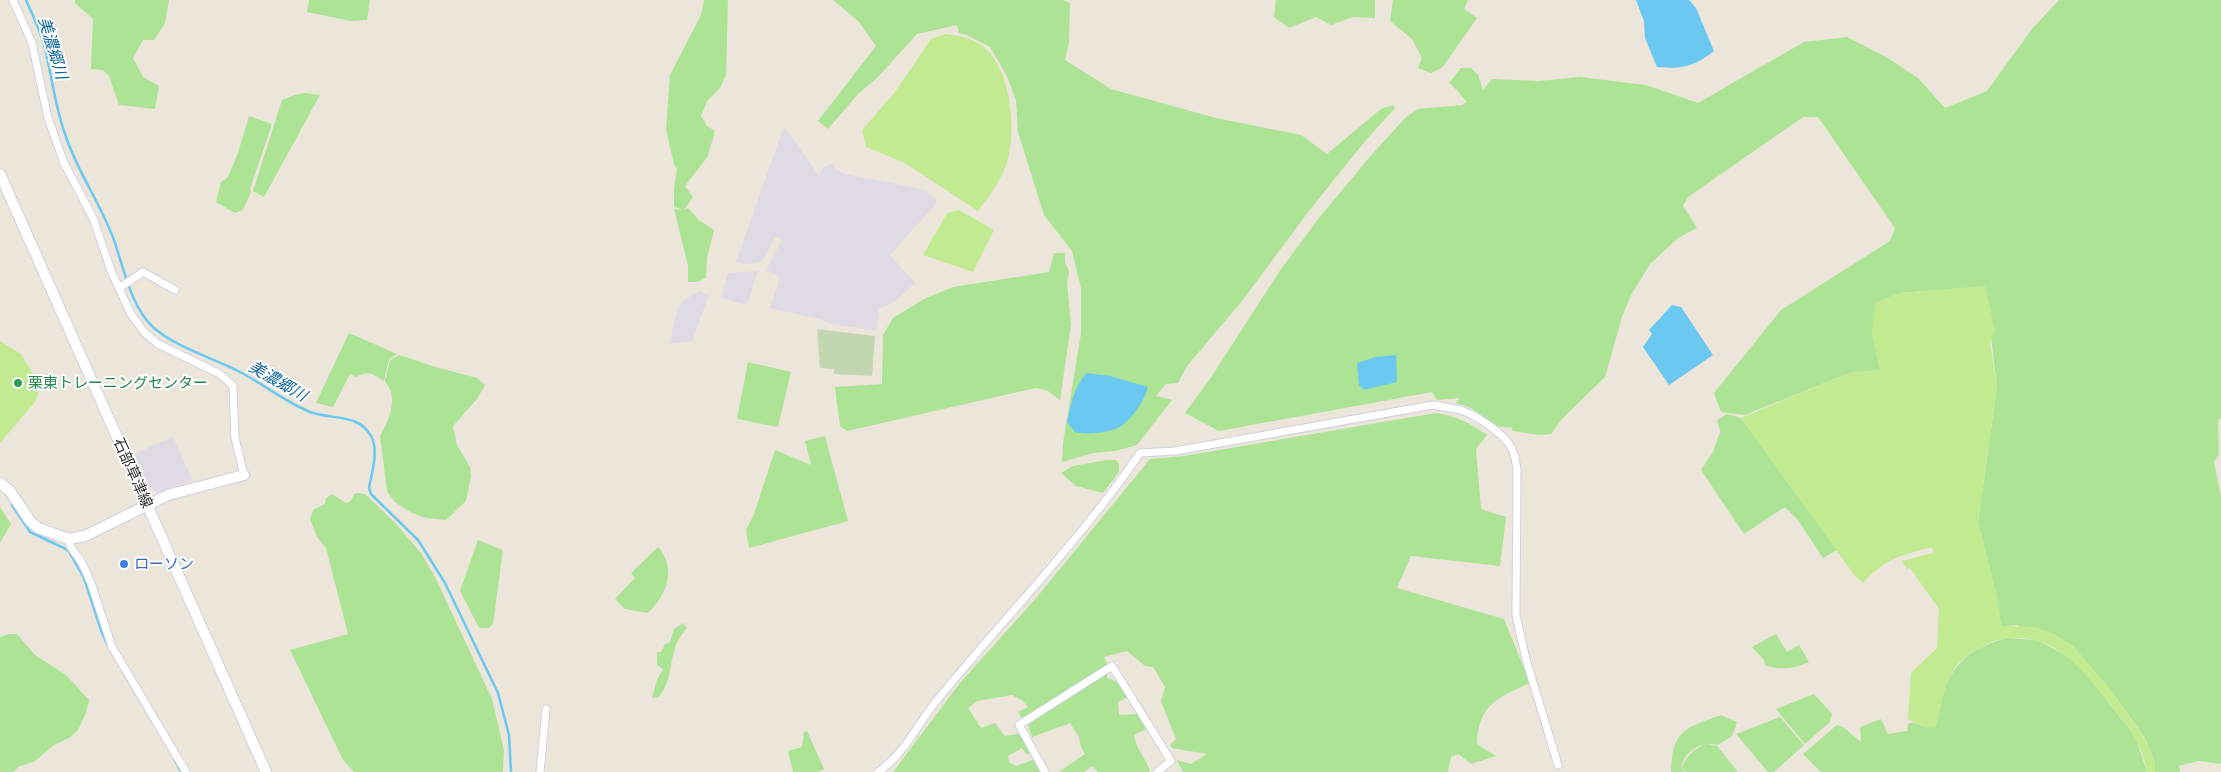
<svg xmlns="http://www.w3.org/2000/svg" width="2221" height="772" font-family="'Fira Sans Condensed','Noto Sans JP',sans-serif">
	<style>
		.industrial { fill: #dedbe4 }
		.green { fill: #ade395 }
		.cemetery { fill: #c2d6b1 }
		.pitch { fill: #c2eb91 }
		.water { fill: #6bc8f0 }
		.lines { fill: none; stroke-linecap: round; stroke-linejoin: round }
		.stream { stroke: #6bc8f0; stroke-width: 2.5 }
		.street-casing { stroke: #cfd2e2; stroke-width: 9 }
		.secondary-casing { stroke: #cfd2e2; stroke-width: 12 }
		.street { stroke: #fff; stroke-width: 7 }
		.secondary { stroke: #fff; stroke-width: 10 }
		.leisure-dot { fill: #2e9e5b; stroke: #fff; stroke-width: 2 }
		.shop-dot { fill: #3f7fe0; stroke: #fff; stroke-width: 2 }
		.labels { text-anchor: middle; dominant-baseline: central; stroke-width: 4; stroke-linejoin: round; paint-order: stroke }
		.leisure-label { font-size: 15px; fill: #27864d; stroke: #fff; text-anchor: start }
		.street-label { font-size: 15px; fill: #292929; stroke: #fff }
		.shop-label { font-size: 15px; fill: #366cbe; stroke: #fff; text-anchor: start }
		.water-label { font-size: 16px; font-style: italic; fill: #0b659b; stroke: #fff }
	</style>
	<rect width="100%" height="100%" fill="#ece5da"/>
	<path class="industrial" d="M784,126l35,50 4,-8 9,-5 5,7 7,4 78,15 15,10 -2,6 -45,50 25,28 -21,19 -15,7 -3,21 -42,-5 -15,-6 -49,-11 10,-31 -13,-6v-2l15,-30 -7,-2 -11,22 -6,4 -14,1 -10,-2 3,-3z
		M758,271l-11,34 -26,-7 7,-25z
		M699,291l10,4 -17,46 -23,3 9,-36 5,-7z
		M173,437l19,43 -35,13 -11,-9 -12,-30z"/>
	<path class="green" d="M75,0h94l-4,23 -11,17h-11l-10,18 10,19 16,9 -4,23 -36,-4 -10,-29 -6,-6 -12,-1 2,-50 -18,-16z
		M309,0h61l-3,20 -16,1 -44,-9z
		M704,0h24l-2,75 -6,13 -13,13 -6,15 6,10 8,5 -7,25 -23,30 8,11 -9,13 4,-2 11,12 15,10 -7,28 -1,20 -9,4h-9v-16l-14,-57 10,1 -10,-3v-19l3,-19 -3,-5 -8,-34 4,-55 31,-60z
		M833,0h230l7,3 -1,39 -4,18 46,29 105,29 85,17 26,19 54,-45 12,-4 2,3 -29,32 -58,72 -66,89 -55,65 -9,17 -12,1 -10,12 16,4 -35,45 -22,6 -22,2 -31,9 1,-19 18,-110v-45l-9,-37 -28,-36 -26,-83 -2,-32 -10,-26 -16,-27 -23,-12 -8,-2 -2,-8 -40,9 -40,44 -19,16 -30,35 -10,-8 58,-75 -17,-24z
		M1276,0h99v18l-22,-1 -22,8 -15,-8 -27,11 -15,-11z
		M1393,0h75l-4,9 13,9 -35,50 -11,5 -13,-5 4,-10 -10,-19 -22,-18z
		M2059,0h162v418l-3,3 1,33 -5,8 7,35v267l-22,-3 -20,5 1,6h-25v-8l-10,-26 -32,-45 -40,-47 -57,-21 -15,2 -4,-30 -19,-75 19,-135 -12,-100 -86,6 -27,39 8,38 -31,3 -104,42 -24,-3 -7,-19 67,-83 109,-69 5,-13 -77,-111h-15l-115,80 -5,9 14,22 -19,10 -28,26 -19,31 -9,22 -17,60 -43,42 -11,15 -11,1 -27,-4 -2,-4c-17,3 -26,-11 -40,-19 -4,-2 -10,-3 -15,-5l4,-5 -23,2 -5,-8 -213,39 -34,-18 25,-34 69,-107 40,-54 48,-58 38,-42 13,-9 44,-4 5,-3c-6,-6 -10,-13 -18,-19l12,-15h10l7,7 5,15 9,-11 47,2 41,-4 66,8 52,18 106,-61 43,-5 39,20 32,21 27,30 42,-17 45,-62z
		M305,93l15,2 -56,102 -11,-6 29,-91 13,-5z
		M249,116l23,8 -22,65 1,3 -8,18 -8,3 -19,-11 5,-20 7,-5 10,-24z
		M1054,253h11v9l4,10 -2,12 4,40 -11,76 -12,-9 -12,-3 -189,43 -7,-5 -5,-39 47,-3 1,-49 10,-17 31,-19 29,-12 96,-15z
		M349,333l48,21 -8,5 -5,22c-12,-7 -14,-11 -28,-4l-6,-3 -17,33 -17,-4z
		M399,355l40,13 38,10 8,7 -8,14 -24,27 4,19 13,22 1,9 -5,25 -20,19 -20,-2 -14,-5 -17,-11 -8,-11 -7,-56c7,-10 15,-29 11,-43 0,-3 -4,-7 -6,-11l5,-21z
		M748,362l43,10 -13,55 -41,-8z
		M1436,413c20,3 34,10 51,22l-11,14 5,60 25,8 -6,49 -89,-10 -14,32 107,31 26,64c-32,14 -52,22 -53,61l19,12 -25,8 -13,-10 -7,3 -3,15h-265l-6,-12 14,4 16,-10 -35,-6 -2,-3 6,-6 -15,-38 4,-14 -12,-20 -8,-1 -18,-15 -23,6 4,8 -1,13 11,4 10,15 -10,5 1,13 18,-1 9,15 -12,6c3,17 12,22 16,37h-52l-6,-6 -8,6h-25l26,-18 -4,-7 -2,-10 -9,-14 -38,14 -4,-12 8,-8 -14,2 -4,-7 10,-5 -5,-6 -11,-6 -35,6 -9,7 13,20 14,-5 10,13 17,-3 11,21h-7l-4,-6 -14,8 1,6 7,4 19,-7 6,13h-148l67,-89 77,-86 113,-138 34,-3z
		M1727,414l14,4 96,132 -14,8 -25,-38 -13,-13 -41,27 -43,-64 12,-18 7,-20 -3,-12z
		M825,436l23,85 -99,27 -3,-18 8,-16 21,-64 36,15 -6,-24z
		M1107,460h9l3,4v8l-16,21 -27,-7 -15,-13 12,-7z
		M357,493l8,1 31,30 25,29 14,24 57,122 12,51 -1,22h-149l-11,-12 -53,-110 58,-16 -22,-86 -9,-11 -7,-18 3,-9 12,-6 1,-6 6,-4 14,9 5,-2 3,-7z
		M0,507l11,17 -11,19z
		M478,540l25,10 -10,74 -4,4h-10l-19,-37z
		M658,547c19,22 9,47 -10,66l-23,-4 -10,-10 20,-21 -4,-5z
		M683,623l4,5c-4,5 -9,11 -11,17 -7,19 -4,35 -17,52l-7,1 5,-18 6,-11 -6,-4v-13h4l4,-8 5,-2 4,-13z
		M10,634h7l18,21 31,20 23,25 -3,13 -8,17 -9,8 -15,7 -20,17 -14,4 -7,6h-13v-135z
		M1776,634l11,18 12,-7 10,17c-15,7 -27,8 -43,4l-2,-6 -12,-13z
		M2007,638l30,2 34,18 12,12 52,66 12,36h-326l-18,-18 34,-29 6,2 18,15 -1,-15 21,-8 7,15 19,-3 1,-7 5,-2 14,6c22,-47 23,-75 80,-90z
		M1814,694l18,20 -2,8 -25,22 -29,-35z
		M1721,715l16,7 -5,14 -14,9c-16,-4 -33,5 -37,22l5,5h-15c1,-42 14,-44 50,-57z
		M1780,717l24,28 -30,27h-6l-32,-38z
		M807,731l17,38 -6,3h-25l-5,-21 14,-4 2,-15z
		M1707,744l10,2 21,26h-51l-5,-5c3,-10 15,-21 25,-23z"/>
	<path class="cemetery" d="M817,329l58,7 -3,40 -38,-2v-5l-14,-1z"/>
	<path class="pitch" d="M945,34c11,1 26,4 36,11 30,21 36,84 26,117 -5,18 -18,34 -29,49l-73,-48 -39,-16 -4,-17 33,-38 36,-53z
		M959,210l35,20 -21,42 -50,-17 24,-42z
		M1985,286l10,44 -5,12 7,45 -19,135 19,75 4,29 34,1 19,7 19,12 40,47 32,46 10,25v8h-8c-6,-32 -21,-48 -40,-72 -24,-29 -49,-63 -91,-62 -11,0 -23,2 -33,8 -10,6 -23,13 -29,23 -11,16 -13,40 -18,58l-9,1 -19,-9 3,-46 26,-25 2,-39 -29,-41 -3,1 -5,-8 31,-8 -1,-6c-30,8 -47,11 -69,36l-8,-7 -114,-158 108,-45 31,-3 -8,-38 3,-29 24,-10z
		M0,341l21,13 12,20 5,19 -3,9 -35,41z"/>
	<path class="water" d="M1636,0h53l7,8 18,43c-21,16 -31,18 -57,16l-12,-29 -1,-17z
		M1672,305l9,2 32,48 -44,30 -26,-38 9,-13 -3,-4z
		M1396,355l1,27 -33,8 -5,-5 -2,-22 19,-6z
		M1086,373l24,3 38,11c-3,13 -17,34 -30,41 -12,5 -31,7 -43,4l-8,-10c4,-19 7,-34 19,-49z"/>
	<g class="lines">
		<path class="stream" d="M26,0c7,16 15,32 19,49 7,28 10,57 20,85 12,38 37,71 50,109 9,27 17,66 39,85 22,19 58,30 84,43 24,12 47,31 72,41 22,8 48,1 61,24 8,14 1,36 -2,52l2,6 47,46 27,43 53,110 11,42 2,37
			M12,505l18,27 38,18 16,28 18,55 6,13
			M122,670l29,49
			M174,758l7,14"/>
		<g class="street-casing">
			<path id="street" d="M13,0l19,43 16,75 16,45 29,55 19,55 19,41 13,18 14,12 62,30 13,12 2,52 9,37
				M119,288l24,-16 32,18
				M69,539l1,7 12,17 9,20 21,64 74,125
				M540,772l6,-63
				M878,772c26,-17 40,-49 60,-73 67,-82 142,-158 202,-246l35,-2 258,-46c9,2 19,3 28,5 16,6 41,22 50,37 4,7 5,15 6,23l-1,146 10,43 32,106
				M1045,772l-26,-47 93,-59 59,95 -14,11"/>
		</g>
		<g class="secondary-casing">
			<path id="secondary" d="M0,174l266,598
				M0,483l10,8 20,30 8,7 31,11 16,-3 83,-41 76,-20"/>
		</g>
		<use href="#street" class="street"/>
		<use href="#secondary" class="secondary"/>
	</g>
	<circle class="leisure-dot" cx="18" cy="383" r="5"/>
	<circle class="shop-dot" cx="124" cy="564" r="5"/>
	<g class="labels">
		<g class="leisure-label">
			<text x="28" y="383">栗東トレーニングセンター</text>
		</g>
		<g class="street-label">
			<text transform="translate(133 473) rotate(66)">石部草津線</text>
		</g>
		<g class="shop-label">
			<text x="134" y="564">ローソン</text>
		</g>
		<g class="water-label">
			<text transform="translate(53 48) rotate(73)">美濃郷川</text>
			<text transform="translate(278 381) rotate(30)">美濃郷川</text>
		</g>
	</g>
</svg>
